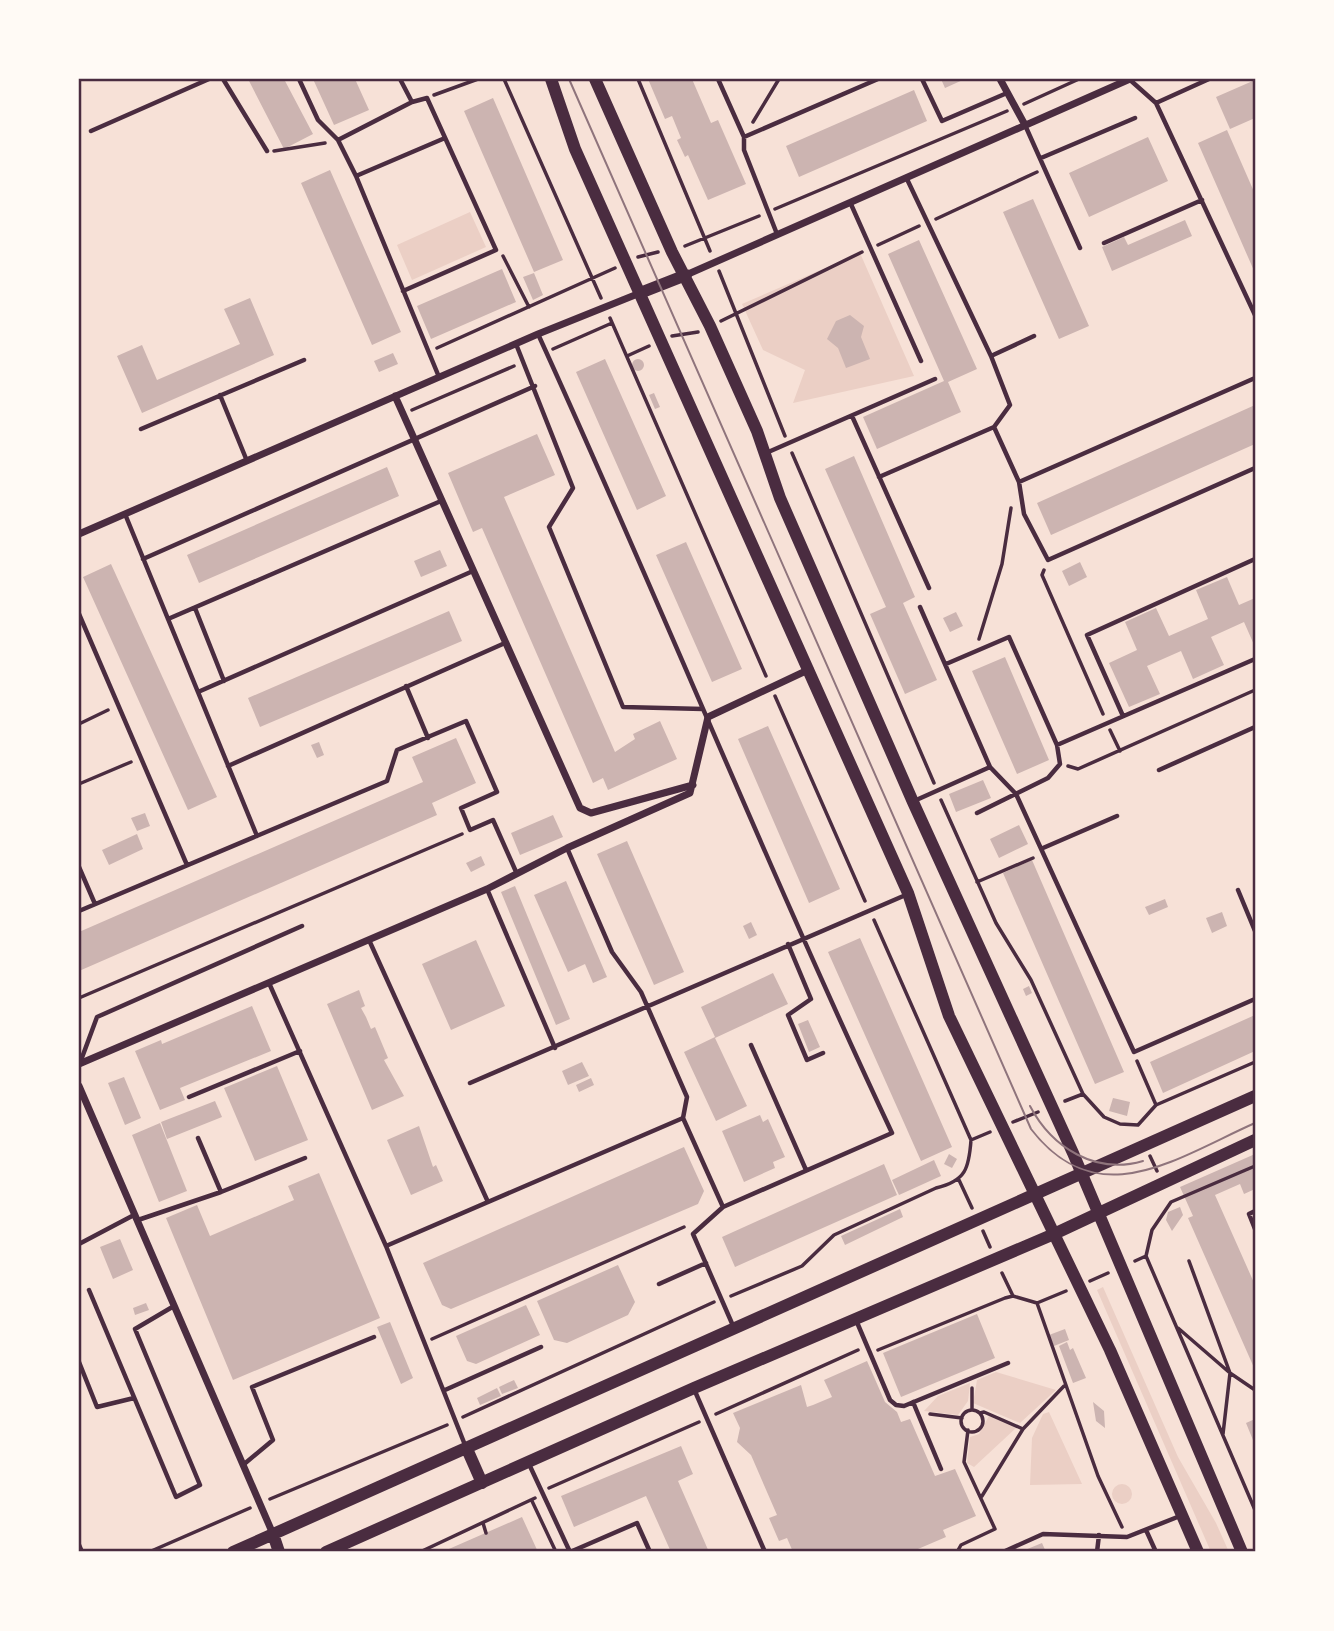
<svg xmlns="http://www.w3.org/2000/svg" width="1334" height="1631" font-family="'Roboto Condensed',sans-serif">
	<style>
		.green { fill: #ebcfc5 }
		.building { fill: #ccb4b1 }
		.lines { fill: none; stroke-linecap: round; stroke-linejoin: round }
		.path { stroke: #4a2c40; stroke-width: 3.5 }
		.service { stroke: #4a2c40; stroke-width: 4.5 }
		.minor { stroke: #4a2c40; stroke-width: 7 }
		.secondary { stroke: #4a2c40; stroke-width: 12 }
		.tram { stroke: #8f747c; stroke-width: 2 }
		.neatline { fill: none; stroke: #4a2c40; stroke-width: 2.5 }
	</style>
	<rect width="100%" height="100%" fill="#f7e1d7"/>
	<path class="green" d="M470,212l16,35 -74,33 -15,-35z
		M860,253l54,123 -121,27 12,-33 -42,-20 -21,-46z
		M1103,1287l75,170 38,66 13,29h-18l-114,-262z
		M996,1372l60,18 -36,33 -47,-20 4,-23z
		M970,1383l-2,18 -10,14 -34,-4 14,-15z
		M1049,1412l33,72 -52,1 2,-47 11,-24z
		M989,1416l27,12 -42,39 -7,-4 3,-26 9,-3z
		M1112 1494a10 10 0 1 1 20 0a10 10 0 1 1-20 0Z"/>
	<path class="building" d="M248,79h36l29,55 -29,15z
		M313,79h42l14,31 -35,15z
		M648,79h44l19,44 7,-3 28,64 -38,16 -20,-45 -3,2 -8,-17 4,-2 -9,-22 -7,3z
		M941,79h24l-20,9z
		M1255,80v38l-25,11 -14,-32z
		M914,90l13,31 -128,56 -13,-31z
		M493,98l70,162 -29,12 -70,-161z
		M1227,130l28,64v79l-57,-130z
		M1148,137l20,44 -79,36 -20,-44z
		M330,170l71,162 -29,13 -71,-162z
		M1033,199l56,127 -30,13 -56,-127z
		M1185,220l7,16 -80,35 -10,-24 22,-10 4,8z
		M919,240l58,129 -29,13 13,30 -84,37 -14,-32 81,-36 -56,-127z
		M502,269l14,33 -85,37 -14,-33z
		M534,273l9,22 -10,5 -10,-23z
		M250,298l24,57 -132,58 -25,-57 25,-11 15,35 83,-36 -16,-35z
		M850,315l14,11 -3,11 9,22 -24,9 -8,-20 -11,-9 9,-18z
		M393,353l5,11 -19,8 -5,-11z
		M632 365a6 6 0 1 1 12 0a6 6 0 1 1-12 0Z
		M605,359l61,137 -29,14 -61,-138z
		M654,393l6,14 -5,2 -6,-14z
		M1255,405v39l-204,91 -14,-32z
		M537,434l18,41 -51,22 111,255 20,-13 -2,-5 27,-13 17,38 -69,31 -5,-12 -10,5 -111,-255 -9,4 -25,-59z
		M854,456l61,141 -12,6 34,77 -32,14 -35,-80 16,-7 -61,-138z
		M387,467l12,29 -200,87 -12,-28z
		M686,542l56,127 -30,13 -56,-127z
		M440,550l7,16 -26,11 -7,-16z
		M1080,562l7,15 -18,9 -7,-15z
		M111,564l106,233 -29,13 -105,-233z
		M1227,577l12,28 16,-7v49l-11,-25 -33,15 13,28 -31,14 -12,-28 -34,15 13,28 -31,13 -20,-44 28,-13 -12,-28 31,-14 13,28 39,-17 -12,-29z
		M449,611l13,30 -202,86 -12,-29z
		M956,612l7,14 -13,6 -7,-14z
		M1005,657l44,103 -32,14 -45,-103z
		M768,726l72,163 -31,14 -71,-164z
		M456,738l20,45 -44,20 5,12 -358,156v-39l344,-150 -11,-25z
		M319,742l5,13 -7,3 -6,-13z
		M983,780l8,18 -35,14 -7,-18z
		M145,813l5,13 -13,5 -6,-13z
		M553,815l10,22 -43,18 -9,-22z
		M1019,825l9,19 -29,14 -9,-19z
		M137,834l6,15 -34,16 -7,-15z
		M627,841l57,131 -30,13 -57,-131z
		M481,856l4,9 -14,7 -5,-9z
		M1032,860l92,212 -29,12 -92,-211z
		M566,881l41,96 -14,6 -8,-19 -17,8 -34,-77z
		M515,886l55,133 -14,6 -55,-133z
		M1165,899l3,8 -19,8 -4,-8z
		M1222,912l5,14 -15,7 -6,-15z
		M751,922l6,13 -8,4 -6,-13z
		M860,938l92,209 -31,14 -93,-209z
		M476,940l29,66 -54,24 -29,-66z
		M773,973l15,31 -73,34 32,68 -31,15 -32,-69 31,-15 -14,-30z
		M1029,986l3,7 -6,3 -3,-7z
		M359,990l6,16 -4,2 5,9 5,12 4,-2 13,31 -4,2 20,36 -32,14 -45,-106z
		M252,1006l19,45 -91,37 5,12 -25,10 -25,-59 26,-11 1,4z
		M1255,1015v36l-92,42 -13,-31z
		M808,1020l12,27 -11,5 -11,-28z
		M582,1062l7,14 -21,9 -6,-14z
		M277,1066l31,74 -53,21 -31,-73z
		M124,1077l17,41 -16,7 -17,-42z
		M591,1078l3,7 -15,7 -3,-7z
		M1113,1098l17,4 -3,14 -18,-5z
		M215,1101l7,16 -55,22 -6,-17z
		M760,1115l3,7 5,-3 17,38 -12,5 2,6 -31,14 -22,-51z
		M160,1123l27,68 -28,11 -27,-67z
		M419,1126l14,41 3,-2 7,16 -32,14 -24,-55z
		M684,1147l20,44 -6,13 -247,105 -9,-4 -19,-42z
		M949,1154l8,5 -5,9 -8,-4z
		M1255,1154v35l-11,5 -4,-10 -25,11 40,90v85l-67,-152 5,-2 -13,-29z
		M934,1160l7,16 -42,19 -7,-15z
		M884,1164l13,31 -162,72 -13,-30z
		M319,1173l61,145 -147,62 -67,-162 31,-13 13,31 84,-36 -6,-14z
		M1180,1207l3,8 -11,16 -6,-11 2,-8z
		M900,1209l3,8 -58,28 -4,-9z
		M120,1239l13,31 -20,9 -13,-32z
		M618,1265l17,37 -7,13 -61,28 -13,-3 -17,-39z
		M146,1303l3,7 -14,5 -2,-7z
		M526,1305l14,30 -64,29 -9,-3 -11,-25z
		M977,1314l18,44 -94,39 -18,-44z
		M390,1322l23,56 -12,6 -24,-57z
		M1065,1329l4,11 -15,6 -5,-11z
		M1067,1342l3,8 3,-2 13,30 -13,5 -14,-37z
		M867,1361l18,41 12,10 4,10 9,-3 25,57 20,-7 21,47 -33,14 3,7 -35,15h-118l-6,-14 -8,3 -10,-23 8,-3 -26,-60 -14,-13 3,-14 -7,-15 68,-28 6,22 6,-2 19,-8 -8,-17z
		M514,1380l4,8 -16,6 -3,-7z
		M497,1388l4,8 -21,9 -3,-7z
		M1093,1402l11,9 1,17 -9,-7z
		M1255,1419v26l-9,-22z
		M681,1446l12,28 -15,7 31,71h-38l-25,-56 -72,31 -13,-31z
		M522,1517l16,35h-96z
		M1042,1543l4,9h-26z"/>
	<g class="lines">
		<path class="path" d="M504,79l97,219
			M638,79l72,172
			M434,95l44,-16
			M1024,104l55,-25
			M753,122l26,-43
			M274,151l51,-8
			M775,209l232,-98
			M936,219l101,-47
			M878,245l41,-19
			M685,246l74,-30
			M503,256l26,51
			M638,257l20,-5
			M719,271l66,165
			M610,318l156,358
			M721,321l141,-69
			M672,336l26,-4
			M437,348l178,-80
			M553,349l59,-26
			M627,356l22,-10
			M412,410l102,-44
			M792,453l142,330
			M1044,570l-2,5 61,139
			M979,639l23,-75 9,-56
			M775,696l90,205
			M79,724l29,-14
			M1110,730l10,21
			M1068,766l10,3 177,-79
			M79,784l52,-22
			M941,800l55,123 35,57 52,114 21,23 16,7 18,1 18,-20 -19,-44
			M977,882l56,-24
			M79,998l383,-164
			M1065,1101l18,-7
			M1156,1105l99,-43
			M1013,1122l25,-10
			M971,1140l19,-8
			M1150,1156l7,15
			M1255,1166l-84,36 -19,28 -6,26 109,254
			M959,1180l13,28
			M983,1231l7,16
			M1135,1261l11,-5
			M1189,1261l41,112 -7,61
			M1002,1273l11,23
			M1090,1281l18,-8
			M731,1296l71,-30 32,-31 102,-47c30,-7 33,-20 35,-48l-97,-220
			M1037,1303l61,173 24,51
			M1178,1328l52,45 25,17
			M432,1339l252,-112
			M878,1350l127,-52 8,-2 24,7 29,-12
			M972,1410v-22
			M961 1421a11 11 0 1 1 22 0a11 11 0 1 1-22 0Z
			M980,1413l4,-1 39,17
			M716,1414l142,-64
			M930,1414l32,4
			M463,1417l251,-115
			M549,1488l150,-66
			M982,1496l41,-67 41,-43
			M270,1499l177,-74
			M532,1501l24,51
			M483,1523l3,10
			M149,1552l101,-44
			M420,1552l115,-54
			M957,1552l4,-7 34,-16 -31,-67 4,-32"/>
		<path class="service" d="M223,79l44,72
			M299,79l19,41 20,20 18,36 83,201
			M400,79l12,23 15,-4 69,152 -93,41
			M718,79l26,58v13l33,84
			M922,79l20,42 65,-28
			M1129,79l27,24 99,212
			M1156,103l53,-24
			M1025,125l55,123
			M91,131l118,-52
			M744,137l134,-58
			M338,140l74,-38
			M1041,158l94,-40
			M356,176l89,-38
			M906,177l85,179 19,49 -16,22 25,55 5,32 24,46 207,-92
			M850,202l71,159
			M1104,243l98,-43
			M538,334c121,265 230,535 354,799l-169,74
			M516,344l57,144 -24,39 74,180 80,2
			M991,356l43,-20
			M220,395l27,66
			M852,416l77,172
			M141,429l163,-69
			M766,453l169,-74
			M879,477l115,-50
			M1019,482l236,-104
			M125,514l132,322
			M143,559l392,-173
			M920,607l70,160 26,27 118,258 121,-53
			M195,608l29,73
			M79,614l108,251
			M168,619l273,-118
			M946,664l63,-27 48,108 3,19 -12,14 -71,35
			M406,686l22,52
			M198,692l275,-121
			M1123,716l-36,-81 168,-76
			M1057,745l198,-86
			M228,766l277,-123
			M1159,770l96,-43
			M914,801l76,-34
			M567,848l45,104 29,40 46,105 -4,21 40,89 -30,27 41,94
			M1043,848l74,-32
			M79,867l16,37
			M487,889l68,159
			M1238,890l17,41
			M79,911l308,-130 10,-31 69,-29 31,71 -36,16 9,22 23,-10 24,54
			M369,940l119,262
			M788,944l23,55 -23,16 19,45 16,-7
			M269,983l117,263 79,199
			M751,1045l55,125
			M80,1063l17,-46 205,-91
			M470,1083l438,-189
			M189,1097l111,-46
			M198,1138l23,54
			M1255,1211l-6,3 6,15
			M138,1220l83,-28 84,-34
			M79,1244l55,-29
			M386,1246l297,-128
			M659,1284l47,-21
			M89,1290l87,207 24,-12 -65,-156 39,-23
			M856,1320l34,80 6,5 8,1 104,-43
			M79,1362l18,45 37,-9
			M694,1389l71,163
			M445,1390l96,-43
			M913,1402l28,67
			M529,1464l41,88 67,-29 13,29
			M243,1465l30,-25 -21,-53 122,-50
			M1146,1530l10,22
			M79,1545l3,7
			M1003,1552l40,-18 84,3 53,-21
			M1097,1552l2,-17"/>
		<path class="minor" d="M1000,79l25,46
			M686,275l444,-196
			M395,396l185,412 11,5 102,-28
			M79,534l459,-200 102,-41
			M79,1064l408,-175 80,-41 123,-55 18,-76 102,-48
			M79,1086l194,448"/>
		<path class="secondary" d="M551,79l24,70 333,744 41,123 161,334 88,202
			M595,79l77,173 38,74 47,105 23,67 133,304 160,351 169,399
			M640,293l46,-18
			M467,1449l15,34
			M273,1534l6,18
			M233,1552l1022,-456
			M326,1552l368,-164 360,-154 201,-94"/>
		<path class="tram" d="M569,79l462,1050c67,87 145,29 224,-6
			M1030,1106c22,42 66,69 113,55"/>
	</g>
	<rect width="1334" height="1631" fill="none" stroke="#fffaf5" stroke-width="161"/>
	<rect x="80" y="80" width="1174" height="1470" class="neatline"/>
</svg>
